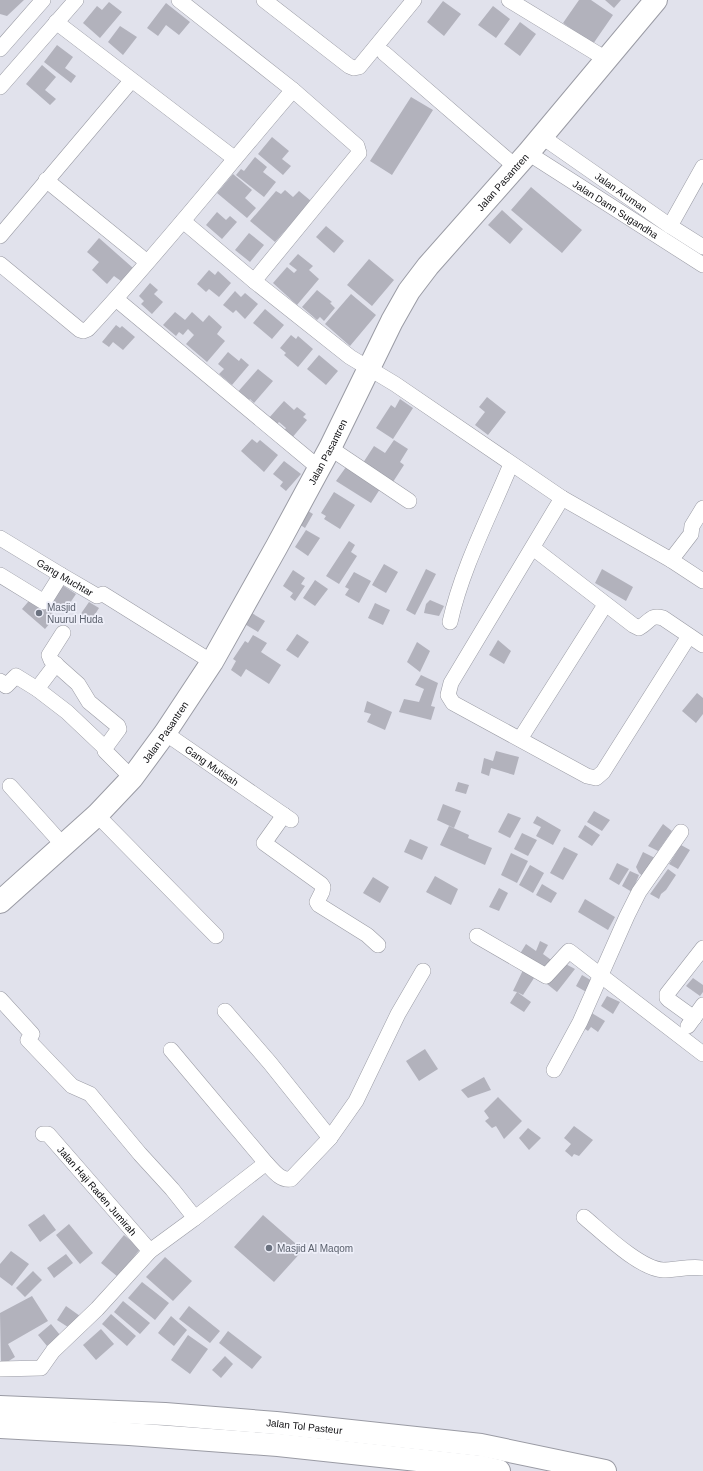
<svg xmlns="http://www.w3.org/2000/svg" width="703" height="1471" font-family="Arial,sans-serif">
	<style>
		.building { fill: #b2b2bc }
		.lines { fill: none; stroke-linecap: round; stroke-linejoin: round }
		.minor-casing { stroke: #9a9ba4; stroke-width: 16 }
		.secondary-casing { stroke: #9a9ba4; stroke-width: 24 }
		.motorway-casing { stroke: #9a9ba4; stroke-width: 24 }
		.minor { stroke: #fff; stroke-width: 15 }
		.secondary { stroke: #fff; stroke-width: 22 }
		.motorway { stroke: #fff; stroke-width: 22 }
		.worship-dot { fill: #6b7280; stroke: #eeeff9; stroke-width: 1.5 }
		.labels { text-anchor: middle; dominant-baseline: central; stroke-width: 3.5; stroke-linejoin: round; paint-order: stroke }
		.street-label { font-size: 10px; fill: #0f0f12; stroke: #eeeff9 }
		.worship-label { font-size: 10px; fill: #5b616d; stroke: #eeeff9; text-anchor: start }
	</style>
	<rect width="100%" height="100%" fill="#e1e2ec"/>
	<path class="building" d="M0,0h24l-17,16 -7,-2z
		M579,0h12l22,15 -20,29 -30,-21z
		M605,0h16l-7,8z
		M443,1l18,13 -17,22 -17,-14z
		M109,2l13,10 -22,26 -17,-15 14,-17 5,4z
		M166,3l24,19 -11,13 -13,-10 -8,11 -11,-8z
		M493,6l17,13 -14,19 -18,-13z
		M520,22l16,12 -16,22 -16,-12z
		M120,26l17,11 -14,18 -15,-13z
		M57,45l16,12 -8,11 11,8 -5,7 -27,-21z
		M42,65l14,12 -11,13 11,9 -6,6 -24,-21z
		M411,97l22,13 -41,65 -22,-14z
		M272,137l17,14 -7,8 9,7 -8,9 -25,-21z
		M255,157l12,10 -4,5 13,10 -12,15 -28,-22 5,-6 3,2z
		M233,174l19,16 -7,8 11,10 -9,10 -30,-25z
		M531,187l51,43 -20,23 -51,-43z
		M285,190l8,7 6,-6 12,10 -36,41 -25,-21 26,-30 5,3z
		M502,210l21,19 -13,15 -22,-19z
		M217,212l9,8 4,-4 7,6 -15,17 -16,-14z
		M326,226l18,15 -10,12 -18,-16z
		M249,233l15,12 -14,17 -15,-12z
		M99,238l34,30 -12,13 -7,-5 -7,8 -15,-14 7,-8 -12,-10z
		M298,254l15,12 -4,4 10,9 -22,26 -24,-22 14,-16 7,6 3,-3 -8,-6z
		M369,259l25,21 -22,26 -25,-21z
		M209,270l6,5 3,-4 13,12 -12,14 -10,-8 -3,3 -9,-8z
		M150,283l8,7 -4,4 9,8 -11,12 -11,-10 3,-3 -5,-5z
		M317,290l15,12 -2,1 5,5 -11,13 -4,-4 -3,3 -15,-13z
		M235,291l6,6 4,-4 13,11 -13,15 -9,-9 -3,3 -10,-8z
		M351,294l25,21 -26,31 -25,-22z
		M265,309l19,16 -12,14 -19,-16z
		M175,312l10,8 7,-8 11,10 6,-7 13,12 -5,7 8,7 -18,21 -21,-18 8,-9 -6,-6 -5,6 -4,-3 -3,4 -13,-11z
		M116,325l4,3 2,-2 13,11 -12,13 -10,-8 -4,5 -7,-5z
		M291,335l5,4 2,-3 15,13 -15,18 -14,-12 2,-2 -6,-5z
		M228,352l11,9 2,-3 8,7 -17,20 -13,-11 5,-5 -6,-5z
		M319,355l19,16 -12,14 -19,-16z
		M258,369l15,12 -19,22 -4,-4 -3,4 -11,-9z
		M487,397l19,15 -18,23 -13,-10 10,-13 -6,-5z
		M400,399l13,9 -20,31 -17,-11 15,-23 4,3z
		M284,401l10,9 3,-3 9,7 -3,3 4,3 -16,19 -8,-7 3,-4 -7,-6 -3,3 -8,-6z
		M252,439l5,4 3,-3 18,15 -14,17 -23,-21z
		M394,440l14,9 -8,13 4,3 -13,20 -30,-19 13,-20 11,7z
		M284,461l17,13 -15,17 -6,-5 3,-4 -10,-8z
		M346,467l34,22 -9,14 -35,-22z
		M334,492l21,13 -15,24 -16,-10 2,-3 -5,-3z
		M308,511l5,3 -8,14 -6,-4z
		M306,530l14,8 -12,18 -13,-9z
		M349,541l6,4 -4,7 6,4 -18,28 -13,-8z
		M384,564l14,8 -12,21 -14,-8z
		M426,569l10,5 -21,41 -9,-5z
		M602,569l31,18 -7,14 -31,-18z
		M293,570l12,8 -4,6 4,2 -10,15 -5,-4 3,-4 -10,-7z
		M354,572l17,9 -12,22 -14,-8 4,-6 -4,-2z
		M315,580l13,9 -13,17 -12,-8z
		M59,583l17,11 -12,18 -17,-10z
		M33,596l23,20 -11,13 -23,-20z
		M430,600l14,6 -5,10 -15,-3 2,-9z
		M89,602l10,6 -9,14 -10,-7z
		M375,603l15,7 -7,15 -15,-7z
		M250,612l15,9 -7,11 -15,-9z
		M297,634l12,8 -11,16 -12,-8z
		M253,635l14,8 -6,9 20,13 -12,19 -23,-15 -5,8 -10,-7 5,-9 -3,-2 12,-18 3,2z
		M498,640l13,11 -7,13 -15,-9z
		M417,642l13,9 -10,21 -13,-10z
		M421,675l17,8 -7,23 4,1 -4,13 -32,-8 5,-13 15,3 5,-13 -9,-4z
		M697,693l6,5v16l-7,9 -14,-12z
		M367,701l25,11 -7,18 -18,-8 4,-8 -7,-2z
		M496,751l23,6 -5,18 -23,-7 -2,8 -8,-3 3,-15 9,3z
		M458,782l11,3 -3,9 -11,-3z
		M443,804l18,7 -7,17 -17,-8z
		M594,811l16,9 -8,11 -15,-9z
		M508,813l13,5 -11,20 -12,-6z
		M537,816l24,14 -8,15 -17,-9 5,-9 -8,-4z
		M663,824l9,7 -14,20 -10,-5z
		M585,825l15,10 -8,11 -14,-9z
		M449,826l20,9 -1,3 24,10 -7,17 -45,-20z
		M522,833l15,7 -9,16 -14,-7z
		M410,839l18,8 -6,13 -18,-8z
		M681,845l9,5 -12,19 -9,-5z
		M564,847l14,7 -15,26 -13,-7z
		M643,852l14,7 -13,18 -5,-4 -3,-6z
		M511,853l17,8 -11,22 -16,-8z
		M617,863l12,6 -10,16 -10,-6z
		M530,865l14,8 -11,20 -14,-8z
		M668,869l8,6 -10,15 -5,4 -2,5 -9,-5z
		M630,871l9,4 -7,17 -10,-6z
		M435,876l23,13 -7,16 -25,-13z
		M373,877l16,10 -9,16 -17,-10z
		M542,884l15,9 -6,10 -15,-8z
		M499,888l9,5 -9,18 -10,-4z
		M585,899l30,18 -7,13 -30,-18z
		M540,941l8,4 -5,9 11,8 -5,10 -31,-15 8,-13 10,7z
		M562,962l13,7 -18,23 -10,-8z
		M524,968l12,7 -13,20 -6,-3 14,10 -7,10 -14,-9 7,-11 -4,-1z
		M582,975l12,7 -6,11 -12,-7z
		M693,978l10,7v7l-3,4 -14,-10z
		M607,996l13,6 -7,12 -12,-8z
		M590,1012l15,9 -7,11 -7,-5 -3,4 -6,-4z
		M425,1049l13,20 -19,12 -13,-20z
		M484,1077l7,13 -23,8 -7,-8z
		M498,1097l24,24 -18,18 -8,-13 -4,2 -7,-7 4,-3 -5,-7z
		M574,1126l19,14 -14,16 -5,-2 -2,3 -7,-6 6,-7 -7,-6z
		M528,1128l13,10 -12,12 -10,-12z
		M44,1214l12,16 -16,12 -12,-17z
		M263,1215l40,35 -29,32 -40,-35z
		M69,1224l24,29 -13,11 -24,-29z
		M124,1235l16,14 -22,28 -17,-14z
		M11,1251l18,13 -17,22 -12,-9v-13z
		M66,1254l7,9 -19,15 -7,-10z
		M165,1257l27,24 -19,20 -27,-24z
		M33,1271l9,9 -17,17 -9,-9z
		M142,1282l27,21 -14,17 -27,-22z
		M32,1296l16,25 -40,23 7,13 -14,9 -1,-53z
		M123,1301l27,22 -10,11 -26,-22z
		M66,1306l14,10 -9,13 -14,-9z
		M189,1306l31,25 -10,12 -31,-24z
		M111,1314l25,22 -9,10 -25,-22z
		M171,1316l16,14 -13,16 -16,-13z
		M51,1324l9,11 -13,11 -9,-11z
		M101,1329l13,15 -18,16 -13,-15z
		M228,1331l34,26 -10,12 -33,-26z
		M188,1335l20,14 -18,25 -19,-14z
		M225,1356l8,8 -12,14 -9,-8z"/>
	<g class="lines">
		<g class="minor-casing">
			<g id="minor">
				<path d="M179,0l114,90 64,56 2,7 -105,128"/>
				<path d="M264,0l85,66 5,2 5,-1 55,-67"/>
				<path d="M509,0l97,59"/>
				<path d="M56,22l178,136"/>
				<path d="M0,49l43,-49"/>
				<path d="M384,53l132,114"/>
				<path d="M0,87l76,-87"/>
				<path id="s1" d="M541,136l129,90 33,21"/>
				<path id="s2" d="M528,153l175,112"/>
				<path d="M46,180l101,82"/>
				<path d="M183,221l71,60 96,76 45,27 167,114 109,62 32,21"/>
				<path d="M670,226l33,-59"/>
				<path d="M0,236l131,-155"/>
				<path d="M0,264l80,66 3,1 5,-2c72,-77 137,-160 205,-239"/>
				<path d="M116,299l203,169"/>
				<path d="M330,448l79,53"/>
				<path d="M562,498l-111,185 -3,12 5,8 134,73 9,2 7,-6 86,-136"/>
				<path id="s3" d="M0,538l61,37 36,21 6,-2 109,68"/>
				<path d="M533,548l100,77 6,3c11,-6 11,-14 24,-10l40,27"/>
				<path d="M671,560l20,-26 1,-8 11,-18"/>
				<path d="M0,575l44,27 17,-27"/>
				<path d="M450,622c12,-54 40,-107 61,-158"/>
				<path d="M63,633l-14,22 2,5 27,24 11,18 29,24 1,3 -14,19v3l27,27"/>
				<path d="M0,681l6,5 10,-10 21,13 30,23 38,36"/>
				<path d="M37,689l19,-25"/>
				<path id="s4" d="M165,733l126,87"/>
				<path d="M520,739l85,-134"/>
				<path d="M10,786l53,59"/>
				<path d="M97,815l119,121"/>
				<path d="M284,815l-20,28 57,41 2,3 -1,5 -5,10 2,3 48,30 11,10"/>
				<path d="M477,936l69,40 23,-25 134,103"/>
				<path d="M0,999l32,35 -4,6 44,46 18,8 50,60 32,35 23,29"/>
				<path d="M225,1011l45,52 60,75"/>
				<path d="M694,1018l-25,-18 -2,-2v-4l36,-46"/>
				<path d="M688,1026l15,-21"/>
				<path d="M171,1050l95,113c7,7 14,18 25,16l39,-41 26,-37 42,-87 25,-43"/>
				<path d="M554,1070l26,-48 47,-106 12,-24 42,-60"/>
				<path id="s5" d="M43,1134h5l102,117"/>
				<path d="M584,1217c18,15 56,52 79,53 13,0 26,-4 40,-2"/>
				<path d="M0,1369l41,-1 12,-17 44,-42 53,-58 45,-33 71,-55"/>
			</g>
		</g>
		<g class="secondary-casing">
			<g id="secondary">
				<path id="s6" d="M0,902l97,-87 35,-37 33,-45 47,-71 65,-116 53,-98 62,-127 17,-30 19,-25 100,-113 128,-153"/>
			</g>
		</g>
		<g class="motorway-casing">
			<g id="motorway">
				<path id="s7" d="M0,1407l165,7 111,9 205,22 124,26"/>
				<path d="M0,1427l129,7 149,11 204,22 17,4"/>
			</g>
		</g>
		<use href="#minor" class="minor"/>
		<use href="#secondary" class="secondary"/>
		<use href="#motorway" class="motorway"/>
	</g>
	<g class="worship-dot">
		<circle cx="39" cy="613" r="4"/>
		<circle cx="269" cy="1248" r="4"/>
	</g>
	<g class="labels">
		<g class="street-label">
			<text stroke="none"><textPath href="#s6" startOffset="886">Jalan Pasantren</textPath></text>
			<text stroke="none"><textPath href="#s1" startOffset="98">Jalan Aruman</textPath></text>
			<text stroke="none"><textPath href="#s2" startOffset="104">Jalan Dann Sugandha</textPath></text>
			<text stroke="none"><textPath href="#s6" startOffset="562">Jalan Pasantren</textPath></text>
			<text stroke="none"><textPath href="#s3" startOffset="76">Gang Muchtar</textPath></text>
			<text stroke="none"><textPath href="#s6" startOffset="238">Jalan Pasantren</textPath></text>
			<text stroke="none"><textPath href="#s4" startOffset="57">Gang Mutisah</textPath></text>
			<text stroke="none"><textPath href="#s5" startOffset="80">Jalan Haji Raden Jumirah</textPath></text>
			<text stroke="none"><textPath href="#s7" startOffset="305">Jalan Tol Pasteur</textPath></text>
		</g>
		<g class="worship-label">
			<text x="47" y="607">Masjid<tspan x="47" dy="12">Nuurul Huda</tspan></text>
			<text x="277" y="1248">Masjid Al Maqom</text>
		</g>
	</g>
</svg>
